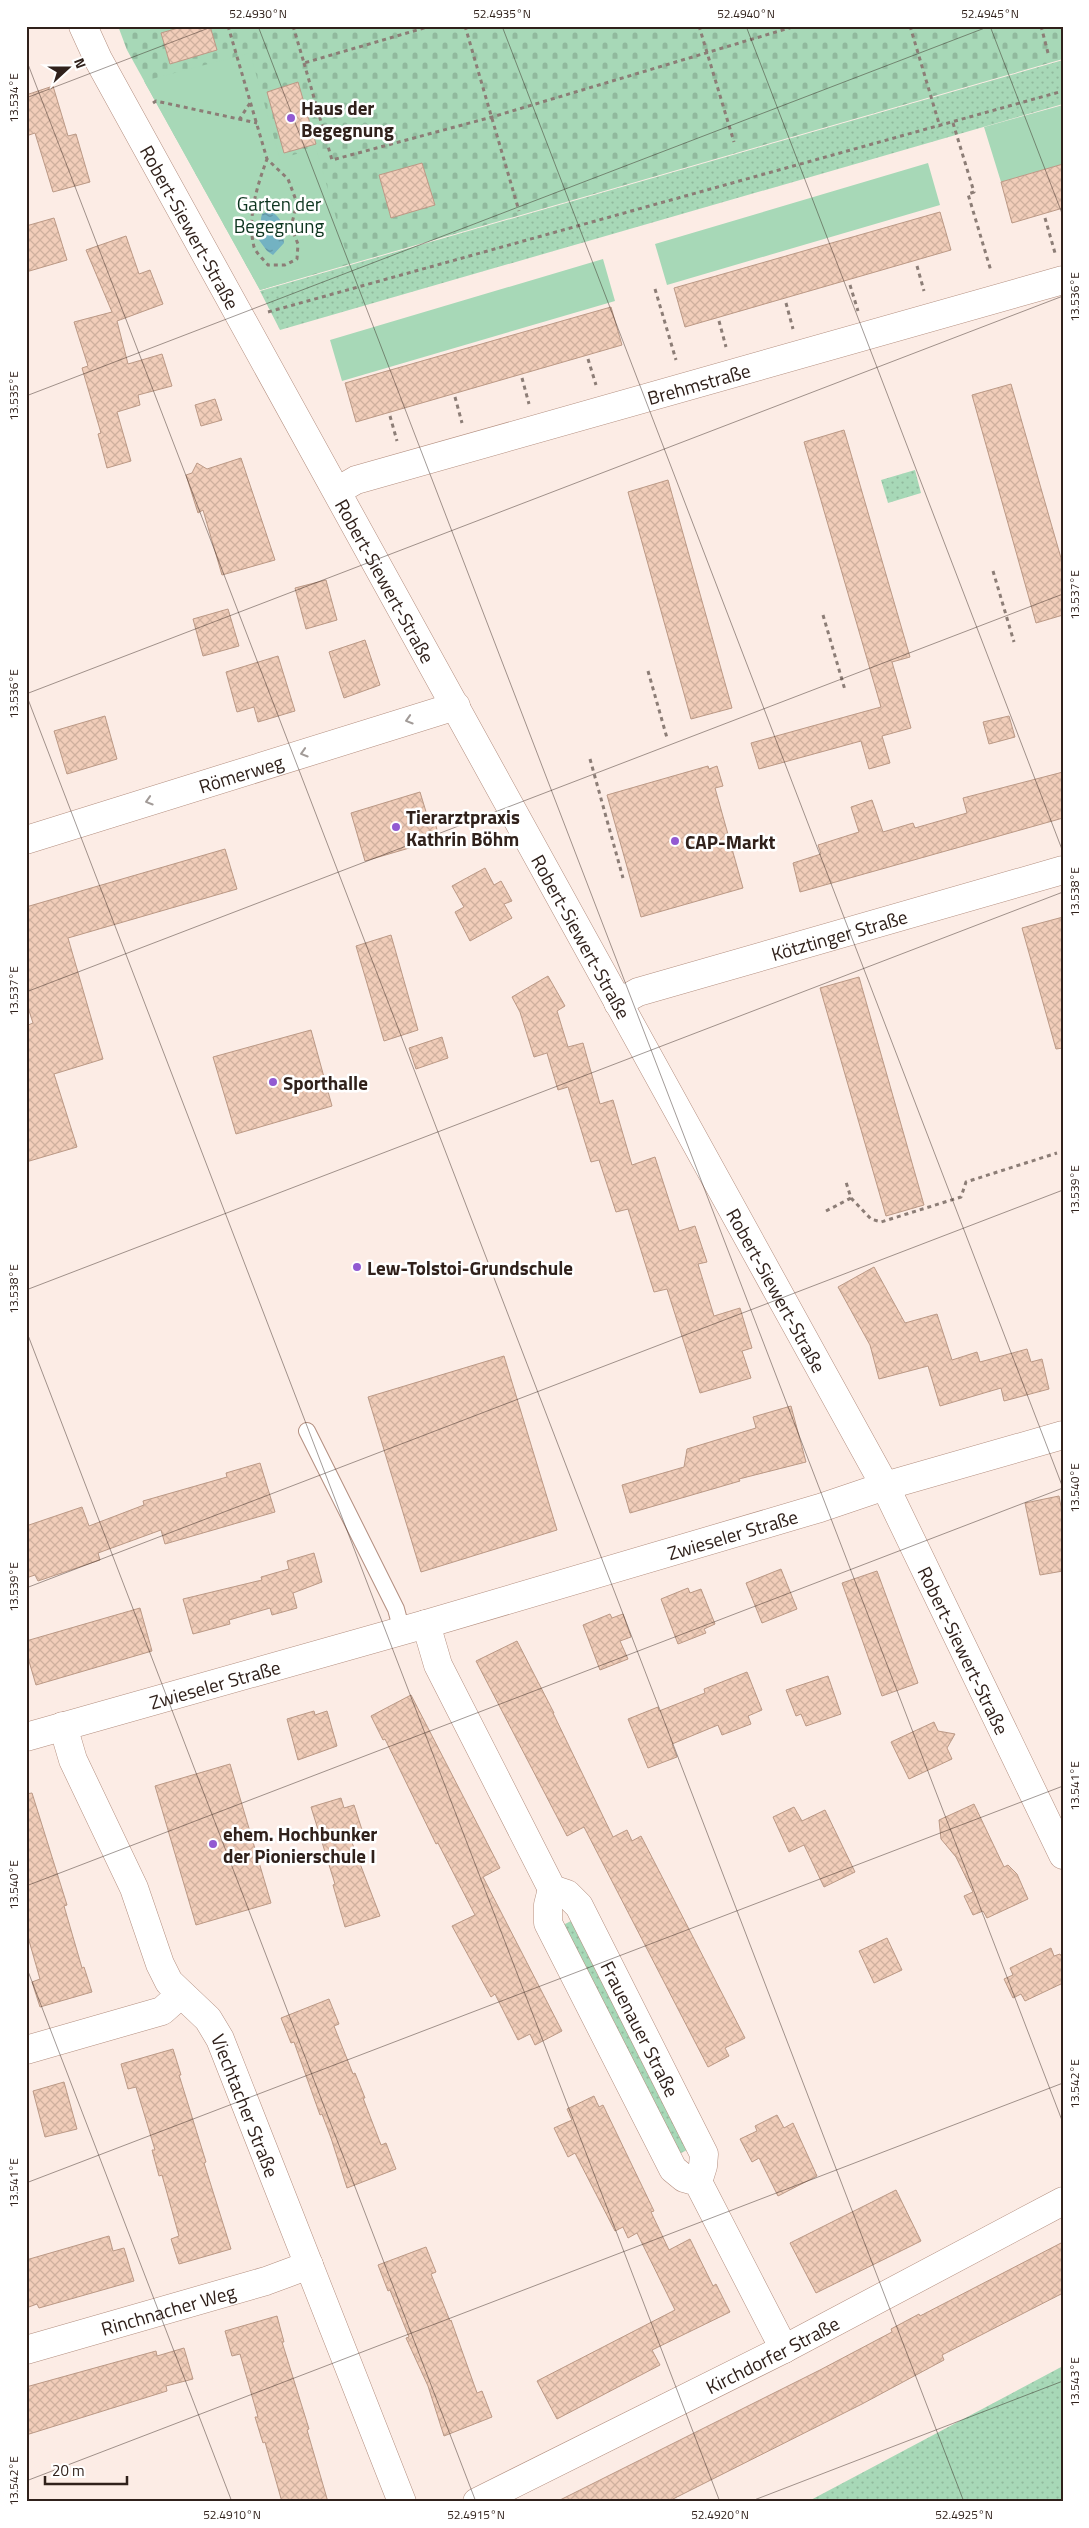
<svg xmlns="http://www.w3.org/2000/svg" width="1089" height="2528" font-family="'Titillium Web',sans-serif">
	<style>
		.grass { fill: url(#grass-dots) }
		.cemetery { fill: url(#cemetery-stones) }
		.garden { fill: #a7d8b7 }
		.water { fill: url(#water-ripples) }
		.building { fill: url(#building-cross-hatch); stroke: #bb9986 }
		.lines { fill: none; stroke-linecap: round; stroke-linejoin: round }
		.service-casing { stroke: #b38e7f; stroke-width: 18 }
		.minor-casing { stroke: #b38e7f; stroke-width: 29 }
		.path { stroke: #8c7d76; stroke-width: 3; stroke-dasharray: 4 4; stroke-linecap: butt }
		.service { stroke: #fff; stroke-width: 16 }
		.minor { stroke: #fff; stroke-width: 28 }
		.oneway { stroke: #a29b98 }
		.ticks { fill: none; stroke: #30211b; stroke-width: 1; stroke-opacity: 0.45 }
		.poi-dot { fill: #925ad2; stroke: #fff; stroke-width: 2 }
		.labels { text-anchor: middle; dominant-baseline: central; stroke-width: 5; stroke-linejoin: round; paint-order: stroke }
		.poi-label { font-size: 19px; font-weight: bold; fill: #30211b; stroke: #fff; text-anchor: start }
		.park-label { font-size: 19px; fill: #0c341e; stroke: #fff }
		.street-label { font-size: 19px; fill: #30211b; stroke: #fff }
		.neatline { fill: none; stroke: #30211b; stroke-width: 2 }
		.ticks-label { font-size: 12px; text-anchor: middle; fill: #30211b }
	</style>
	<defs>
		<pattern id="grass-dots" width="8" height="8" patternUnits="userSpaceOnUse" patternTransform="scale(1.25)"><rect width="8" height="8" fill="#a7d8b7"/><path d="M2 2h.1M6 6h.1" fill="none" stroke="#90b99d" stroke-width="1.8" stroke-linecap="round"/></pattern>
		<pattern id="cemetery-stones" width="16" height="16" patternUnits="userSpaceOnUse" patternTransform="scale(1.25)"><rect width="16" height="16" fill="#a7d8b7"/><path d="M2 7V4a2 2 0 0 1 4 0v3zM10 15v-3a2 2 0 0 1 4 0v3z" fill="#90b99d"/></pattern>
		<pattern id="water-ripples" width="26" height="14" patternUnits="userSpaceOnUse" patternTransform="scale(1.25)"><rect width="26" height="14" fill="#73b2c2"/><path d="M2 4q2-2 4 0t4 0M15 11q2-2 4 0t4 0" fill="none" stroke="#5f909d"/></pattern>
		<pattern id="building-cross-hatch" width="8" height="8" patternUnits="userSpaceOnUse" patternTransform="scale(1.25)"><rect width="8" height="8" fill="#f1cdb9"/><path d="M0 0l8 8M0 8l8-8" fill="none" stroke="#cfb09e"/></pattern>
	</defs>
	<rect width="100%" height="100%" fill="#fcece5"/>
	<path class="grass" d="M1063,60v44l-783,226 -20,-39z
		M915,470l6,23 -33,10 -7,-23z
		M575,1919l116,229 -14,7 -116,-229z
		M1063,2366v136h-256z"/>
	<path class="cemetery" d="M118,26h945v33l-803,231 -133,-240z"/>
	<path class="garden" d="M250,53l30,106 36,-11 33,115 -89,27 -116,-209z
		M1063,105v59l-62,18 -17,-55z
		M928,163l12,42 -273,80 -12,-41z
		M603,259l12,42 -273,80 -12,-41z"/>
	<path class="water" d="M270,211c15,8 13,18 14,32l-11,12 -6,-4 -8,-11c4,-10 0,-16 3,-26z"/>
	<path class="building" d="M185,26h25l7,24 -47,14 -9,-31z
		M298,82l18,62 -32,9 -17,-61z
		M53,86l15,50 8,-2 14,48 -37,10 -18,-59 -9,3v-41z
		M422,163l13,42 -44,13 -12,-43z
		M1063,164v44l-51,15 -11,-41z
		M940,212l11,38 -266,77 -11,-39z
		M54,218l13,42 -41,12v-46z
		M126,236l13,38 11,-4 13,34 -46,17 11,43 34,-10 10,32 -34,9 2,10 -23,7 14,49 -24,7 -9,-34 3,-1 -19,-65 6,-2 -14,-44 38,-10 -26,-62z
		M611,307l11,38 -266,77 -11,-39z
		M1011,384l52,181v50l-27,8 -64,-228z
		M215,399l7,21 -21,6 -6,-21z
		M844,430l66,227 -18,5 19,66 -29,8 8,27 -21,6 -8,-28 -102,28 -8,-26 130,-36 -77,-265z
		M241,458l34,102 -53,15 -19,-65 -5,3 -12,-38 6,-2 5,-10 10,6z
		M668,480l64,228 -41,11 -63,-227z
		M326,580l11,40 -31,9 -11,-41z
		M228,609l11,37 -36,10 -10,-37z
		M365,640l15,45 -36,13 -15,-46z
		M278,656l17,55 -37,11 -4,-15 -17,5 -11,-40z
		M105,716l12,43 -50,15 -13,-43z
		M1009,716l6,21 -26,7 -6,-22z
		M708,766l1,3 8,-3 6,20 -8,2 28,100 -102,29 -34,-122z
		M1063,772v46l-263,74 -7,-29 28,-9 -3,-9 41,-13 -8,-25 21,-7 11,32 30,-9 2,5 52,-15 -4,-15z
		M420,792l7,23 5,-1 8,25 -75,22 -14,-48z
		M225,849l12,40 -169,49 35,121 -49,15 23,73 -51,15v-136l7,-3 -7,-22v-94z
		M485,868l9,17 7,-4 11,20 -8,3 8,14 -42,23 -15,-29 9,-5 -12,-21z
		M1063,917v131l-7,1 -34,-121z
		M391,935l27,95 -34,11 -28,-95z
		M548,976l17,30 -8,5 11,36 15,-4 17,61 13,-4 19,65 23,-8 24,74 16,-5 12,36 -9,2 16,52 26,-8 12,40 -10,3 9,27 -51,15 -33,-104 -13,3 -26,-83 -12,3 -17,-52 -8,2 -23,-75 -10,3 -11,-37 -13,4 -14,-45 -8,-15z
		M859,977l65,228 -38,11 -66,-228z
		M311,1030l21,76 -96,28 -23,-77z
		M442,1037l6,21 -32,11 -7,-21z
		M874,1267l31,56 32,-9 15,46 25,-8 3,10 47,-13 4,13 11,-3 7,30 -45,12 -3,-13 -61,18 -12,-40 -49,13 -9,-34 -32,-58z
		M504,1356l53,174 -136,42 -53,-175z
		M791,1406l15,56 -67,17 1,2 -110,32 -8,-28 62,-18 3,-18 69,-21 -3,-11z
		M260,1463l15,49 -110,32 -4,-14 -63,23 2,7 -62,21 -3,-6 -9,3v-52l56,-19 7,19 55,-21 -1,-4 84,-24 -1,-4z
		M1059,1496l4,21v54l-23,4 -15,-72z
		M314,1553l8,29 -29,11 4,15 -25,7 -2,-7 -41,12 1,4 -37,10 -10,-35 79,-19 -1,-3 28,-8 -2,-8z
		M781,1569l16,40 -35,14 -16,-40z
		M877,1571l41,112 -36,13 -40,-113z
		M688,1588l2,5 11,-4 14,35 -11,5 2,4 -28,11 -17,-45z
		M140,1608l12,43 -116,34 -10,-34v-10z
		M610,1614l2,4 11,-4 8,23 -11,4 8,18 -28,11 -17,-45z
		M517,1641l37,72h-1l60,124 14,-7 5,11 9,-5 104,202 -20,10 4,8 -21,11 -124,-240 -17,9 -91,-175z
		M747,1672l15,38 -14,6 3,8 -29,11 -4,-10 -46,19 5,13 -29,11 -20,-49 30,-12 1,4 46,-18 -1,-4z
		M828,1676l13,38 -35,12 -5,-12 -5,2 -10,-26z
		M411,1695l89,173 -17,9 79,154 -27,14 -5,-11 -12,6 -23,-46 -4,3 -39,-71 23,-11 -37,-72 -2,1 -51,-105 -2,1 -12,-24z
		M314,1711l1,4 12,-4 10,35 -39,14 -11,-41z
		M934,1722l4,9 17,3 -8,14 5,11 -43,20 -18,-37z
		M230,1764l41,139 -75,22 -41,-139z
		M32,1793l35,112 -3,1 18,62 2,-1 8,25 -52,15 -8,-25 8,-3 -14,-49v-136z
		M341,1798l3,10 10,-3 10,31 -13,4 29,76 -35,11 -12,-42 2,-1 -24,-77z
		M974,1804l30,63 4,-2 9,9 11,25 -41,19 -4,-7 -10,4 -9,-19 9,-4 -17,-35 -15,-18 -2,-19z
		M794,1807l8,14 23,-11 30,62 -31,15 -20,-42 -15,7 -16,-35z
		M887,1938l15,32 -28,13 -15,-32z
		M1051,1948l3,8 6,-2 3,5v24l-38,18 -4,-7 -8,4 -9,-19 9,-4 -3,-7z
		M329,1999l10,25 -5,2 19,48 2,-1 10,25h-2l18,47 5,-2 10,26 -49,19 -16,-50 -9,-24 -2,1 -26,-73 -3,1 -10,-25z
		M173,2049l8,26h-2l27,87 -2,1 27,86 -52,15 -8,-25 8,-3 -17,-61 -3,1 -7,-26h3l-19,-63 -8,2 -7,-25z
		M64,2082l13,47 -32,8 -12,-46z
		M594,2096l5,11 4,-2 51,106 -3,1 18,38 21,-11 23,47 3,-2 14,28 -78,38 8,15 -103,54 -20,-38 138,-71 -38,-77 -9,5 -5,-11 -8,4 -40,-78 -7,4 -14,-29 18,-8 -5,-11z
		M777,2115l7,13 9,-5 24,53 -39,20 -19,-38 -7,4 -12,-23 17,-8 -2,-5z
		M896,2190l25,51 -105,52 -26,-50z
		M109,2236l4,15 11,-3 10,33 -95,27 -2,-4 -11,4v-48z
		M1063,2242v51l-121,62 2,5 -82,44 -195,98h-111l264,-132 72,-38 -1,-3 28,-15 1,2z
		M426,2247l10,25 -5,2 19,47 1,-1 26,73 5,-2 10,26 -48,19 -16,-50 -22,-48 3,-1 -19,-47 -2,1 -10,-26z
		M277,2316l7,26h-2l27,87 -2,1 21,72h-46l-17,-60 -2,1 -8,-26h3l-18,-63 -8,2 -7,-25z
		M184,2348l9,31 -27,7 1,5 -141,44v-48l130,-36 1,5z"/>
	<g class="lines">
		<g class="service-casing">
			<path id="service" d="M307,1431l89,178 6,22"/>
		</g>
		<g class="minor-casing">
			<g id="minor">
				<path id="s1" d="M83,26l15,33 787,1427 178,369"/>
				<path id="s2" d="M337,491l19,-11 707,-200"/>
				<path id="s3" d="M26,840l430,-134"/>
				<path id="s4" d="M618,1003l20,-11 425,-122"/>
				<path id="s5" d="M426,1624l12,41 114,224 15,5 12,12 125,248 -1,12 -5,16"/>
				<path id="s6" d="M63,1726l10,34 61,128 26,76 9,18 39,37 12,20 182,463"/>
				<path id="s7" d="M26,1737l400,-113 394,-116 65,-22 178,-51"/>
				<path d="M552,1889l-4,16v18l125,246 11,9 14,4 86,167"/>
				<path d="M26,2050l136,-39 18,-16"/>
				<path id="s8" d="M26,2350l240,-69 43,-16"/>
				<path id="s9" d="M477,2502l307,-153 279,-148"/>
			</g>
		</g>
		<path class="path" d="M228,26l39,133 21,20 9,24 -6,24 7,17 -1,15 -12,6h-17c-4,-5 -12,-12 -14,-18 -7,-29 3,-61 13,-88
			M293,26l11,37 127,-37
			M465,26l54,185
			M699,26l35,116
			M910,26l30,101
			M1041,26l7,27
			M304,63l28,97 160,-43 304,-91
			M153,103l3,-2 101,22
			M239,120l11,-17
			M953,123l21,69 -6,2 23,77
			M1045,218l10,35
			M917,266l7,25
			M850,285l8,26
			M655,289l21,71
			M786,303l7,26
			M268,312l795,-221
			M719,321l7,26
			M588,359l8,26
			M522,378l7,26
			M455,397l7,26
			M390,416l7,25
			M993,571l21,71
			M823,615l22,75
			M648,671l19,67
			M590,759l33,119
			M851,1198l20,21 10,3 80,-25 5,-15 91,-29
			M826,1211l25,-13 -5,-16"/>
		<use href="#service" class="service"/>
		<use href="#minor" class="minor"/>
	</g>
	<defs><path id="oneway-chevron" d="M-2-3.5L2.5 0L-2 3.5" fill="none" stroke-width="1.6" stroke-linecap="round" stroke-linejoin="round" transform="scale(1.25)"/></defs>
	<g class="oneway">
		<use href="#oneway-chevron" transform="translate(409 720) rotate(163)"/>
		<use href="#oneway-chevron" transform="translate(304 753) rotate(163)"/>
		<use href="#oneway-chevron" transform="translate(149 801) rotate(163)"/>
	</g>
	<path class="ticks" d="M258,26l805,2097M502,26l561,1462M746,26l317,826M990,26l73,190M26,59l938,2443M26,98l188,-72M26,396l964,-370M26,694l1037,-398M26,694l694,1808M26,992l1037,-398M26,1290l1037,-398M26,1330l450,1172M26,1588l1037,-398M26,1886l1037,-398M26,1966l206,536M26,2183l1037,-397M26,2481l1037,-398M749,2502l314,-121"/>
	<g class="poi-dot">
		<circle cx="291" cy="118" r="5"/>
		<circle cx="396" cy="827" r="5"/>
		<circle cx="675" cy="841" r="5"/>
		<circle cx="273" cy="1082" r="5"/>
		<circle cx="357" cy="1267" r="5"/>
		<circle cx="213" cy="1844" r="5"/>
	</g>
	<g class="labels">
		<g class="poi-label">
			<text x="301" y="107">Haus der<tspan x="301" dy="22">Begegnung</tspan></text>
			<text x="406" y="816">Tierarztpraxis<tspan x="406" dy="22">Kathrin Böhm</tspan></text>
			<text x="685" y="841">CAP-Markt</text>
			<text x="283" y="1082">Sporthalle</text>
			<text x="367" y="1267">Lew-Tolstoi-Grundschule</text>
			<text x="223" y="1833">ehem. Hochbunker<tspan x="223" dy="22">der Pionierschule I</tspan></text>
		</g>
		<g class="park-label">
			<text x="279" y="203">Garten der<tspan x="279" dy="22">Begegnung</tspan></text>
		</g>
		<g class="street-label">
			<text stroke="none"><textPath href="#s1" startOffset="228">Robert-Siewert-Straße</textPath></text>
			<text stroke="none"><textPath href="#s2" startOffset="378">Brehmstraße</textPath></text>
			<text stroke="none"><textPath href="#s1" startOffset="632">Robert-Siewert-Straße</textPath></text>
			<text stroke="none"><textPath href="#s3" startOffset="225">Römerweg</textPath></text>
			<text stroke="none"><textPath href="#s4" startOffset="232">Kötztinger Straße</textPath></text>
			<text stroke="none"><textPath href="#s1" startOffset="1038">Robert-Siewert-Straße</textPath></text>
			<text stroke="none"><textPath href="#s1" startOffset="1442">Robert-Siewert-Straße</textPath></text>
			<text stroke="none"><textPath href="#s7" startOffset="735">Zwieseler Straße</textPath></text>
			<text stroke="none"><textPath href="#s1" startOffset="1848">Robert-Siewert-Straße</textPath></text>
			<text stroke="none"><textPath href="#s7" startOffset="196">Zwieseler Straße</textPath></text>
			<text stroke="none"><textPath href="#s5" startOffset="464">Frauenauer Straße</textPath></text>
			<text stroke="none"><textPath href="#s6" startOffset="426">Viechtacher Straße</textPath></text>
			<text stroke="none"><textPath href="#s8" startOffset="148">Rinchnacher Weg</textPath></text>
			<text stroke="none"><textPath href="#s9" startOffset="330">Kirchdorfer Straße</textPath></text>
		</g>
	</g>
	<rect width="1089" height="2528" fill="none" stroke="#ffffff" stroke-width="55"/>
	<g transform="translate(68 68) rotate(69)" stroke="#ffffff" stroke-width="4" paint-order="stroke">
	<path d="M0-4L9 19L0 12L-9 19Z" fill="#30211b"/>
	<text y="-8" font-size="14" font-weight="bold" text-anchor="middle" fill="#30211b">N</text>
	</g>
	<path d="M45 2476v8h82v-8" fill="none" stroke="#30211b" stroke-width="2.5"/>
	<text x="52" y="2476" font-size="15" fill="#30211b" stroke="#ffffff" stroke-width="4" paint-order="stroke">20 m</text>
	<rect x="28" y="28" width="1034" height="2472" class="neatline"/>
	<g class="ticks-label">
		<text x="258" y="18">52.4930°N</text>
		<text x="502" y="18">52.4935°N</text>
		<text x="746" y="18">52.4940°N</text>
		<text x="990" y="18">52.4945°N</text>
		<text transform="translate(14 98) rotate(-90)" y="4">13.534°E</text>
		<text transform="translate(1075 297) rotate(-90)" y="4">13.536°E</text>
		<text transform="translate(14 396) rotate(-90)" y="4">13.535°E</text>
		<text transform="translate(1075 595) rotate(-90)" y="4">13.537°E</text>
		<text transform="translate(14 694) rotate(-90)" y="4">13.536°E</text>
		<text transform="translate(1075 892) rotate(-90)" y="4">13.538°E</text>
		<text transform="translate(14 991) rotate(-90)" y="4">13.537°E</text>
		<text transform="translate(1075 1190) rotate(-90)" y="4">13.539°E</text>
		<text transform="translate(14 1289) rotate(-90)" y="4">13.538°E</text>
		<text transform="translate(1075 1488) rotate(-90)" y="4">13.540°E</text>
		<text transform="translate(14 1587) rotate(-90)" y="4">13.539°E</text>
		<text transform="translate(1075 1786) rotate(-90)" y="4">13.541°E</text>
		<text transform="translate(14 1885) rotate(-90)" y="4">13.540°E</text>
		<text transform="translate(1075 2084) rotate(-90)" y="4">13.542°E</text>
		<text transform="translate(14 2183) rotate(-90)" y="4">13.541°E</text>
		<text transform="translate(1075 2382) rotate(-90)" y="4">13.543°E</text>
		<text transform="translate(14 2481) rotate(-90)" y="4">13.542°E</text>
		<text x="232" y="2519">52.4910°N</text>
		<text x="476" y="2519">52.4915°N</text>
		<text x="720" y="2519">52.4920°N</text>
		<text x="964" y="2519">52.4925°N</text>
	</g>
</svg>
